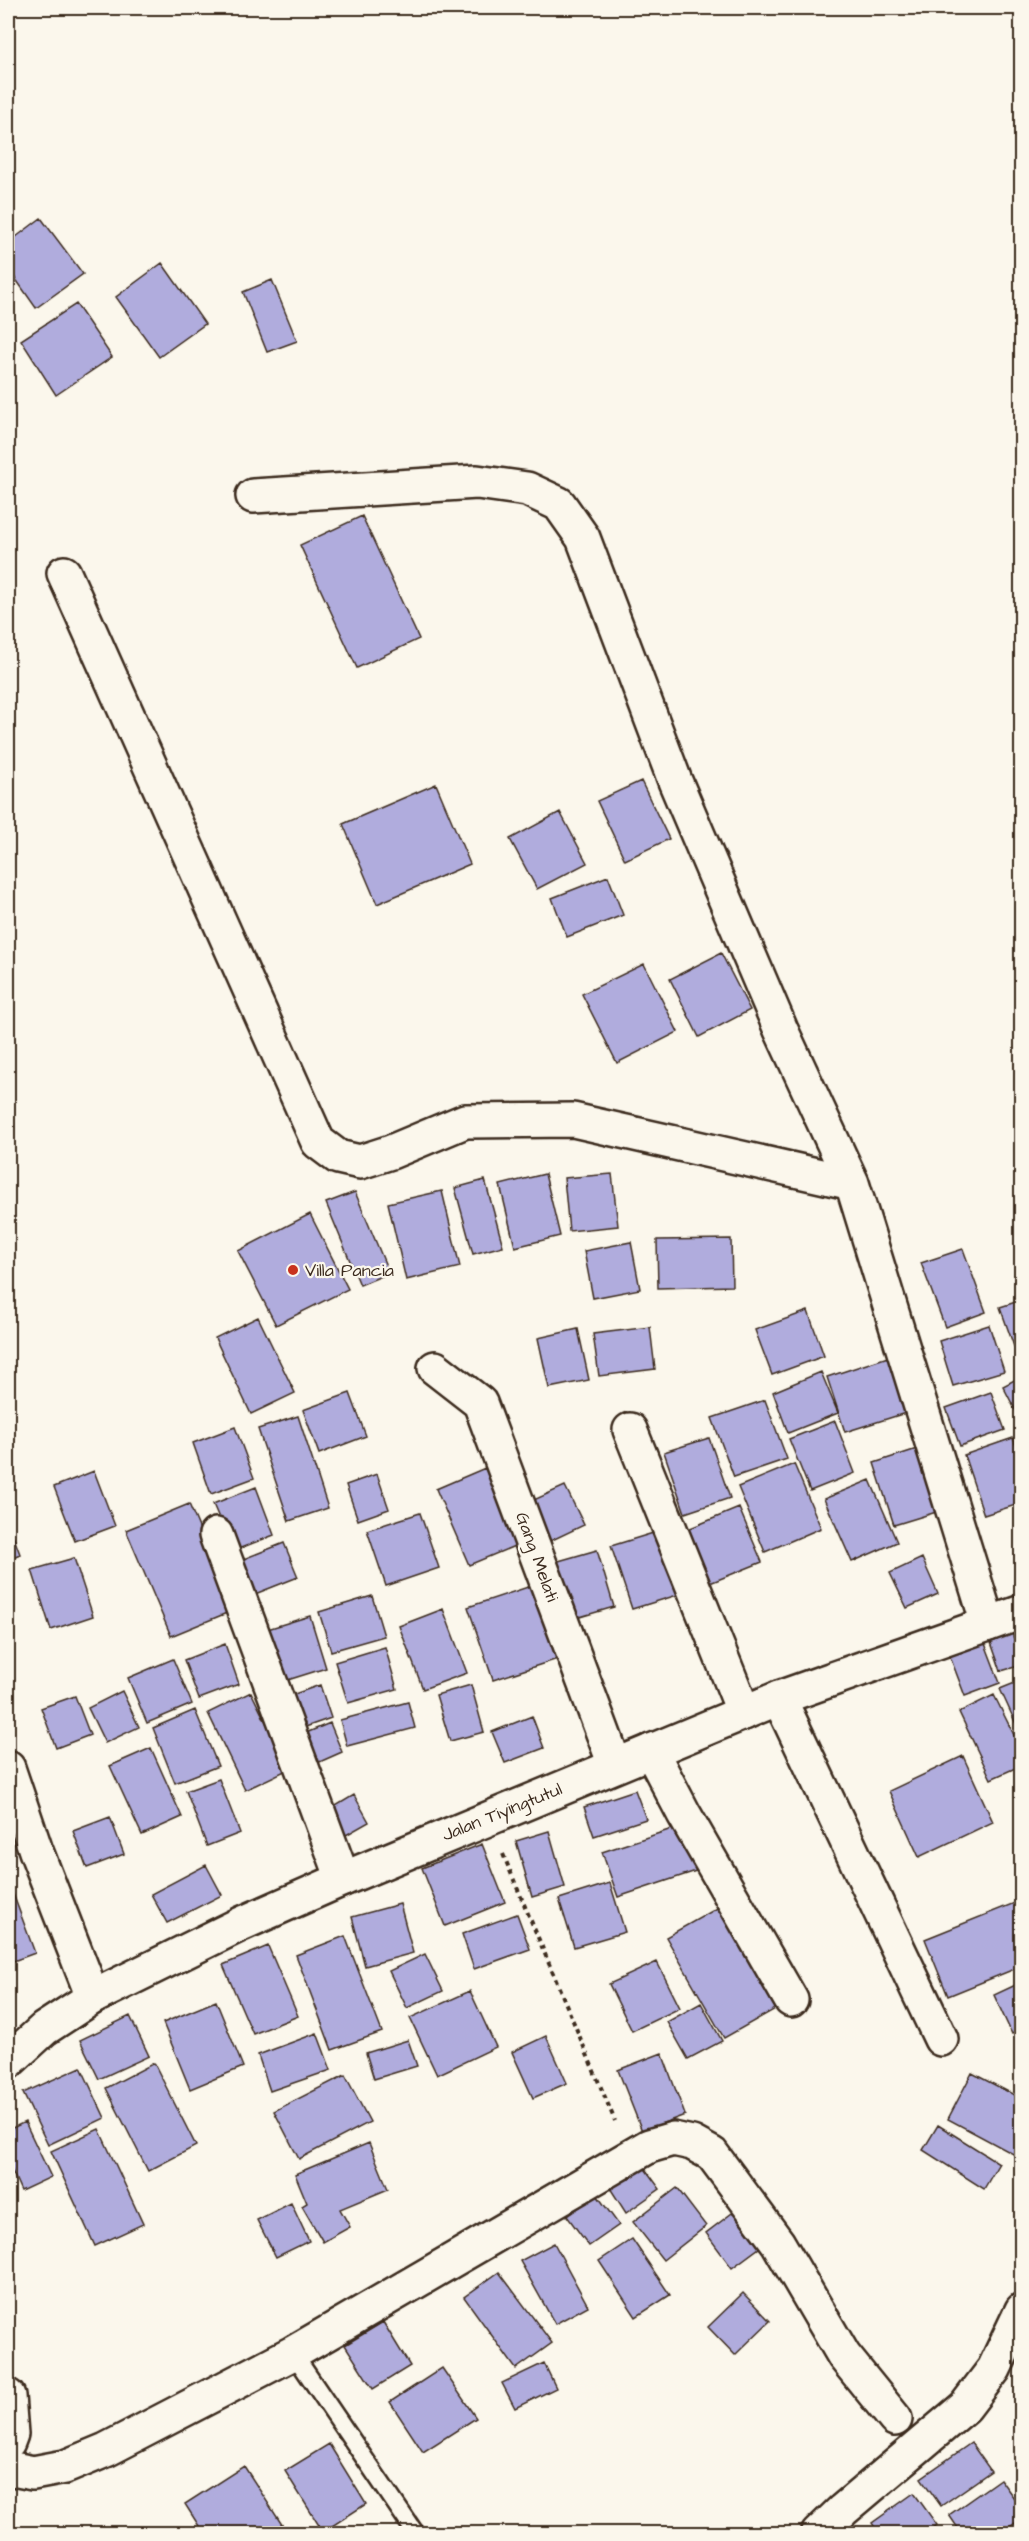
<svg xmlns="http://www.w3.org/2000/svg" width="1029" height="2541" font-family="'Architects Daughter',sans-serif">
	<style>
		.building { fill: #b0acdd; stroke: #3b2a1e; stroke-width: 1.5 }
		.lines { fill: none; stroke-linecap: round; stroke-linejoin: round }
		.lane-casing { stroke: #3b2a1e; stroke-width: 21 }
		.street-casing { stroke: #3b2a1e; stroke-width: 38 }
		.secondary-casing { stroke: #3b2a1e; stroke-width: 38 }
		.path { stroke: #3b2a1e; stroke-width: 4; stroke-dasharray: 4.5 4.5; stroke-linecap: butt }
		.lane { stroke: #fbf7ec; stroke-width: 16 }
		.street { stroke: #fbf7ec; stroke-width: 33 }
		.secondary { stroke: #fbf7ec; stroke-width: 33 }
		.poi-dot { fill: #c8321e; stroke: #fbf7ec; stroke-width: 2 }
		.labels { text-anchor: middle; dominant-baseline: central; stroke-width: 4.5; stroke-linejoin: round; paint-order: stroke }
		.poi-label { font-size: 18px; fill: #3b2a1e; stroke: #fbf7ec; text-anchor: start }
		.street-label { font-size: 18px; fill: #3b2a1e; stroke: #fbf7ec }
	</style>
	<rect width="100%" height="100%" fill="#fbf7ec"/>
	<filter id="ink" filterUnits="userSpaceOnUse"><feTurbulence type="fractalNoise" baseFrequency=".0167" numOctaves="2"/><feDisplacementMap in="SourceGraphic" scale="12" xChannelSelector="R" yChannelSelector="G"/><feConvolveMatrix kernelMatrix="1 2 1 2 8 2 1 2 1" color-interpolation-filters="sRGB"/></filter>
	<g filter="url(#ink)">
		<path class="building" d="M41,218l42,56 -47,34 -28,-40v-25z
			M162,263l43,61 -46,33 -43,-60z
			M272,280l25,61 -30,11 -24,-60z
			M76,304l36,53 -56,38 -35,-55z
			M362,516l57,123 -62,29 -57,-123z
			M641,781l28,58 -44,21 -28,-59z
			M436,784l34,80 -93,40 -34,-80z
			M560,812l27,51 -50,26 -27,-50z
			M608,876l15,39 -56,22 -15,-39z
			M721,953l29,57 -51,27 -29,-58z
			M644,964l34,68 -61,31 -35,-69z
			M545,1174l15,62 -45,11 -15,-62z
			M612,1174l6,52 -49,5 -5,-53z
			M485,1180l18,66 -30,8 -18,-66z
			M442,1191l18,76 -54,13 -18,-77z
			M355,1192l34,81 -29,12 -34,-82z
			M310,1214l38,75 -72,36 -38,-74z
			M731,1239l1,47 -74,2 -1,-48z
			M631,1242l9,47 -47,9 -9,-47z
			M963,1249l23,63 -41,15 -24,-64z
			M1022,1300v50l-6,2 -16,-45z
			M808,1311l16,45 -52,19 -17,-45z
			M258,1317l37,76 -44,21 -36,-76z
			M989,1325l15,46 -51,15 -14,-45z
			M650,1327l5,42 -56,7 -6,-42z
			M578,1329l11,51 -40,8 -11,-50z
			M894,1355l18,56 -67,21 -18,-55z
			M821,1372l17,41 -50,20 -15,-41z
			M1022,1376v47l-19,-37z
			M991,1392l14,38 -45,16 -14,-38z
			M350,1393l16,43 -47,18 -16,-44z
			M765,1400l22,59 -53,18 -22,-59z
			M298,1416l30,92 -39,13 -31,-92z
			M835,1421l20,52 -45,18 -21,-52z
			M235,1427l19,51 -43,16 -18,-51z
			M709,1438l21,60 -45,15 -21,-61z
			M1013,1438l9,24v41l-38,12 -20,-60z
			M923,1447l20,63 -49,15 -20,-62z
			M794,1464l27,64 -56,24 -27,-65z
			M485,1468l32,77 -48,20 -33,-76z
			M94,1471l21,55 -40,15 -21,-54z
			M377,1474l12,35 -31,11 -12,-35z
			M870,1480l27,62 -45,20 -28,-63z
			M565,1486l19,39 -38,18 -19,-40z
			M256,1487l18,48 -41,16 -20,-47z
			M189,1504l45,106 -63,26 -45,-106z
			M739,1508l23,54 -52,21 -22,-54z
			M420,1513l19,55 -53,18 -19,-56z
			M8,1522l12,32 -12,5z
			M663,1530l21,63 -52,16 -21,-63z
			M284,1543l14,34 -48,19 -14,-34z
			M597,1550l17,57 -48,14 -18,-57z
			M74,1558l19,58 -42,14 -19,-60z
			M922,1558l16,36 -31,14 -17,-35z
			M543,1582l24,74 -74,24 -25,-73z
			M372,1596l12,40 -53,15 -12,-39z
			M443,1609l24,64 -44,16 -24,-63z
			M310,1616l16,52 -48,15 -17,-52z
			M1010,1626l12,39 -21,6 -13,-37z
			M984,1641l16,42 -35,13 -16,-42z
			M225,1644l14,40 -40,15 -15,-39z
			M385,1647l12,42 -49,14 -13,-41z
			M173,1659l19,45 -45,19 -19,-45z
			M1022,1680v57l-22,-48z
			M320,1685l11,33 -34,12 -11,-33z
			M471,1685l13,47 -34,9 -14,-46z
			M122,1691l17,36 -34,16 -17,-35z
			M251,1692l38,77 -44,21 -37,-77z
			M994,1695l28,56v14l-31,14 -32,-67z
			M75,1696l15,39 -34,13 -15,-40z
			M408,1702l7,26 -68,18 -7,-26z
			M195,1710l23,56 -43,17 -22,-55z
			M532,1716l12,32 -39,15 -13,-31z
			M330,1723l12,29 -36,16 -12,-30z
			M151,1748l31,69 -40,18 -32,-69z
			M963,1756l30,66 -74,35 -30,-66z
			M219,1779l21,54 -33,13 -21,-55z
			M635,1790l11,29 -52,17 -10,-29z
			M354,1795l15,27 -30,17 -15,-26z
			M110,1817l14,37 -37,14 -14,-37z
			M681,1826l15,45 -78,26 -16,-45z
			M549,1831l16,56 -33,10 -16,-56z
			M482,1844l23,58 -60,24 -23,-58z
			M206,1865l16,30 -55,28 -16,-29z
			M610,1883l15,49 -51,15 -15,-48z
			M12,1891l23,62 -27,10v-70z
			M1022,1900v66l-74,30 -23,-57z
			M728,1902l58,101 -62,35 -58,-101z
			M400,1904l13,49 -48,13 -13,-49z
			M517,1914l13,35 -56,20 -12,-35z
			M345,1936l37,96 -50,18 -36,-95z
			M268,1946l30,70 -45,18 -30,-69z
			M425,1954l18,37 -36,17 -18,-37z
			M657,1962l23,46 -48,23 -23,-47z
			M1022,1982v47l-10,5 -18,-39z
			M470,1991l26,56 -59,28 -27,-57z
			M216,2001l27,66 -53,22 -27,-66z
			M701,2003l21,38 -34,18 -21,-37z
			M130,2016l19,40 -50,23 -19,-39z
			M317,2033l14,37 -61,21 -12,-36z
			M546,2036l21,47 -34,15 -21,-46z
			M408,2040l9,26 -43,13 -8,-26z
			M662,2053l23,62 -43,16 -24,-61z
			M154,2063l42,83 -48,25 -42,-83z
			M81,2067l24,51 -57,27 -25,-52z
			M972,2073l50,26v48l-5,9 -69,-37z
			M345,2075l25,47 -71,37 -25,-48z
			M25,2122l26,55 -30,14 -13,-29v-32z
			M938,2125l61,38 -15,26 -61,-39z
			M99,2129l44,95 -48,22 -44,-95z
			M369,2143l19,46 -48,20 10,18 -27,15 -21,-36 5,-3 -12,-29z
			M643,2166l17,23 -34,24 -16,-25z
			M677,2188l29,38 -43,34 -30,-38z
			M597,2195l22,30 -30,21 -22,-30z
			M291,2203l18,38 -33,16 -19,-37z
			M736,2210l27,35 -31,23 -26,-35z
			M632,2239l38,56 -34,22 -37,-56z
			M554,2243l34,63 -33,18 -35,-63z
			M499,2272l53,71 -36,26 -52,-72z
			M743,2293l27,28 -35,34 -27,-28z
			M383,2322l27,44 -37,23 -28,-44z
			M544,2363l12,25 -41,20 -13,-25z
			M442,2368l34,50 -53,34 -33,-50z
			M971,2443l20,28 -50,35 -20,-28z
			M329,2444l37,60 -43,28 -38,-61z
			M244,2466l44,68h-84l-19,-30z
			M1000,2479l22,30v9l-22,16h-38l-13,-19z
			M914,2493l23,32 -11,9h-47l-7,-11z"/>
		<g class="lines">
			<g class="lane-casing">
				<path id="lane" d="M293,2353l123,181"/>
			</g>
			<g class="street-casing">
				<path id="street" d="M253,496l224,-14 50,7 32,15 24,34 92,243 106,249 71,153 136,441
					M64,573l254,569 20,15 22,5 31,-10 74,-31 108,-1 279,63
					M435,1368l45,35 135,362
					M630,1430l114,283
					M216,1535l127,344
					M779,1698l162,341
					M651,1751l33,63 107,186
					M8,1768l28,83 57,146
					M8,2468l25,5 32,-6 41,-17 187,-97 356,-207 24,-7 19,4 20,11 66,89 66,113 51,63
					M818,2534l25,-24 122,-103 29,-38 28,-59"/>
			</g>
			<g class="secondary-casing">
				<path id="secondary" d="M8,2062l36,-33 49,-32 148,-73 102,-45 436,-181 243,-86
					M8,2396l3,38 -3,8"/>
			</g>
			<path class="path" d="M503,1854l112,267"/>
			<use href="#lane" class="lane"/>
			<use href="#street" class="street"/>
			<use href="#secondary" class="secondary"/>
		</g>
	</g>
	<circle class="poi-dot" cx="293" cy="1270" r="6"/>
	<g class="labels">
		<g class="poi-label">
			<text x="305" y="1270">Villa Pancia</text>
		</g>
		<g class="street-label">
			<text transform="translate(537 1557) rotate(70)">Gang Melati</text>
			<text transform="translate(502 1812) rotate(-22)">Jalan Tiyingtutul</text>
		</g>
	</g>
	<rect width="1029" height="2541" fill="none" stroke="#fbf7ec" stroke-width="30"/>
	<rect x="15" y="15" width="999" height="2511" fill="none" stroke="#3b2a1e" stroke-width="2" filter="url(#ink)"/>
</svg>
